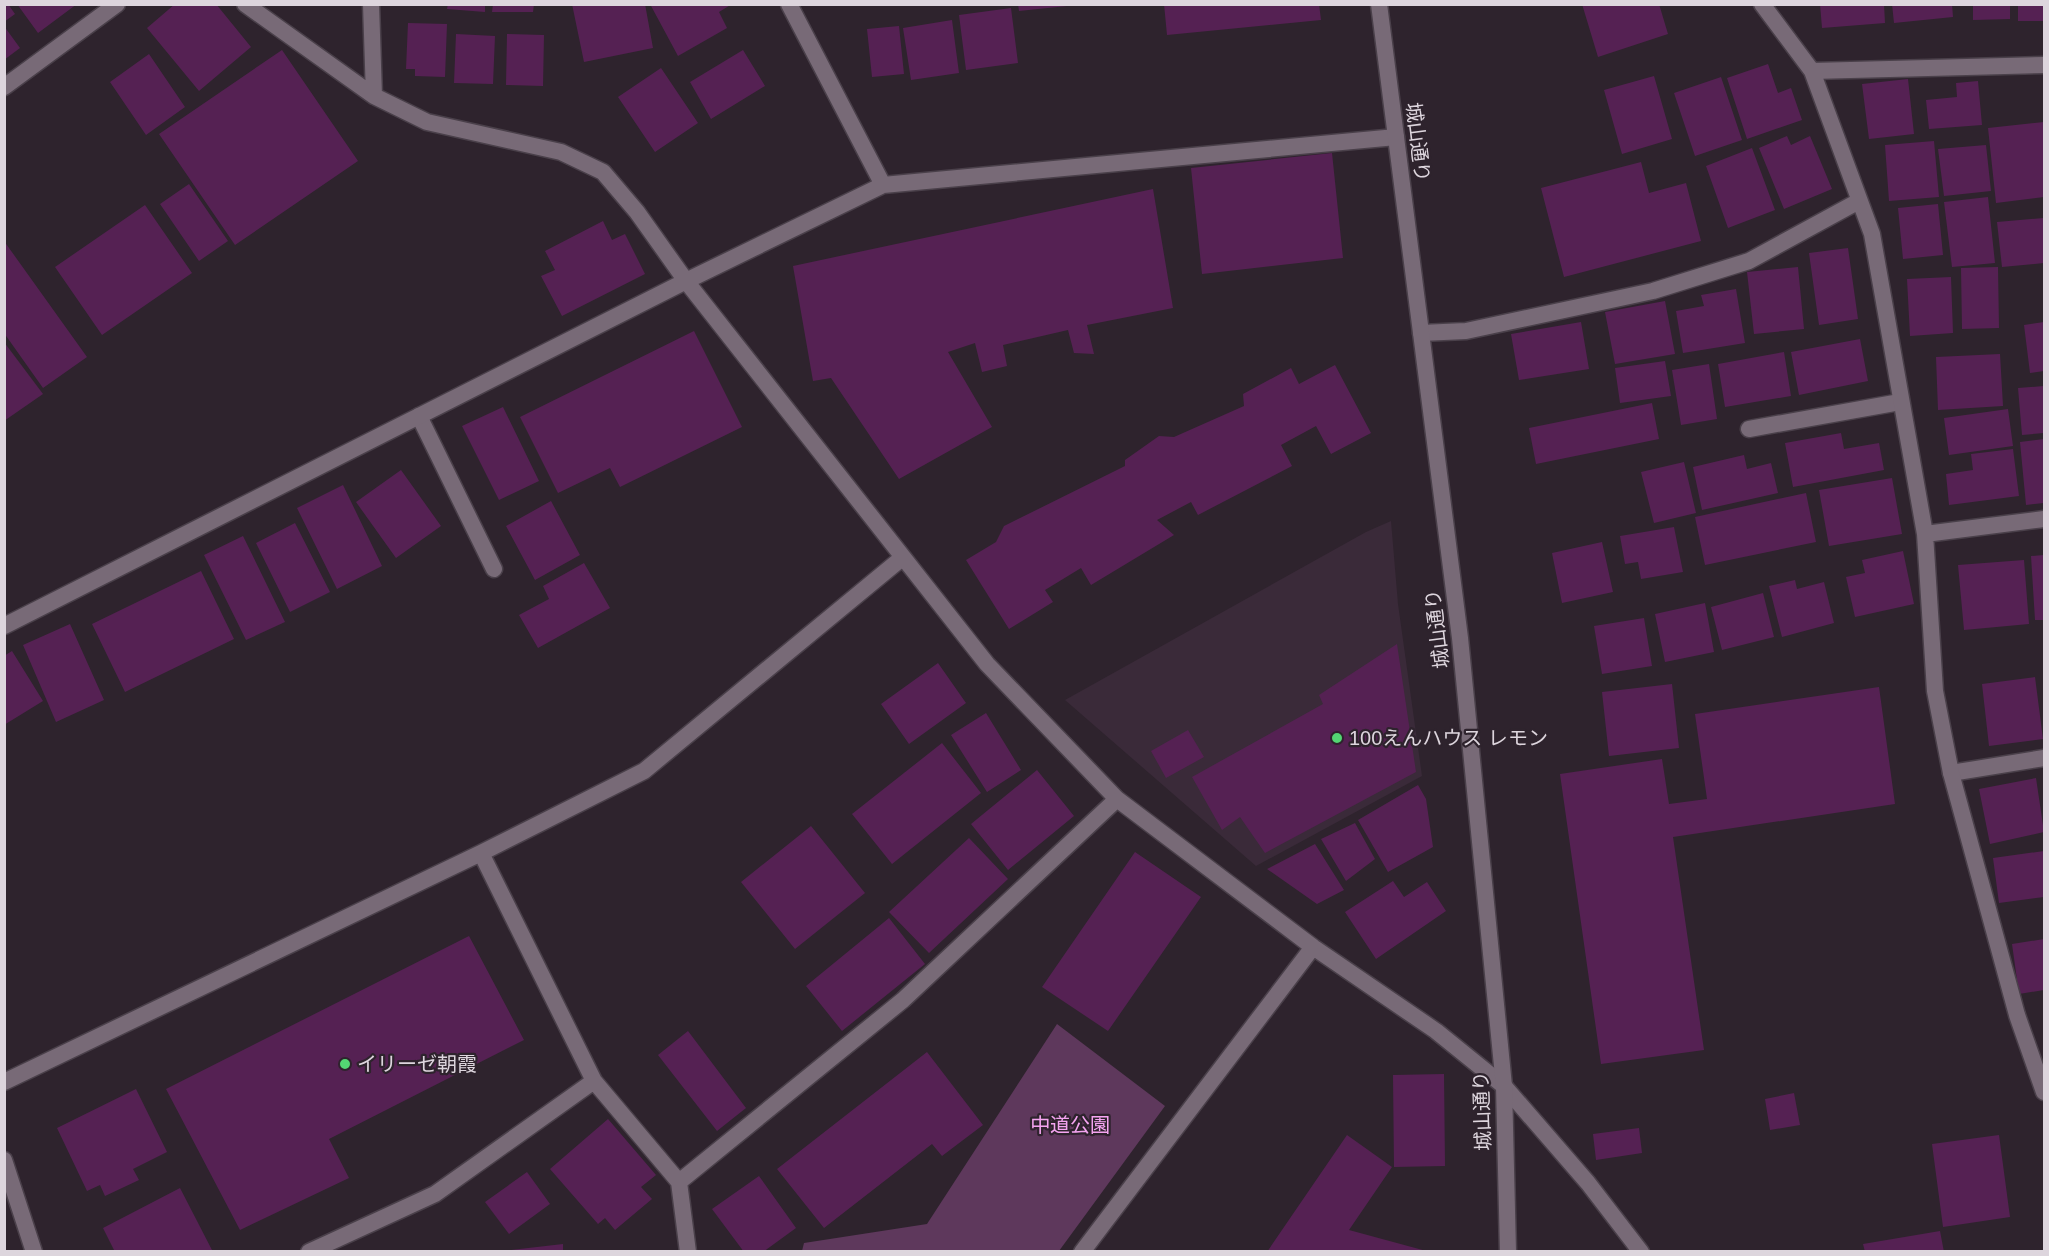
<svg xmlns="http://www.w3.org/2000/svg" width="2049" height="1256" font-family="Arial,'Noto Sans JP',sans-serif">
	<style>
		.built { fill: #3a2a39 }
		.green { fill: #5e385c }
		.building { fill: #552153 }
		.lines { fill: none; stroke-linecap: round; stroke-linejoin: round }
		.service-casing { stroke: #4a404a; stroke-width: 19 }
		.minor-casing { stroke: #4a404a; stroke-width: 19 }
		.tertiary-casing { stroke: #4a404a; stroke-width: 19 }
		.service { stroke: #786a77; stroke-width: 16 }
		.minor { stroke: #786a77; stroke-width: 16 }
		.tertiary { stroke: #786a77; stroke-width: 16 }
		.poi-dot { fill: #53d673; stroke: #2e232d; stroke-width: 2 }
		.labels { text-anchor: middle; dominant-baseline: central; stroke-width: 4.5; stroke-linejoin: round; paint-order: stroke }
		.street-label { font-size: 20px; fill: #ddd5dd; stroke: #2e232d }
		.poi-label { font-size: 20px; fill: #ddd5dd; stroke: #2e232d; text-anchor: start }
		.park-label { font-size: 20px; fill: #f4a4f0; stroke: #2e232d }
	</style>
	<rect width="100%" height="100%" fill="#2e232d"/>
	<path class="built" d="M1391,521l7,83 24,172 -166,90 -191,-166 301,-168z"/>
	<path class="green" d="M1057,1024l108,82 -106,145h-257l2,-8 123,-19z"/>
	<path class="building" d="M4,4h4l7,10 -11,8z
		M17,4h60l-39,29z
		M175,4h41l35,43 -52,44 -52,-63z
		M448,4h37v8l-38,-3z
		M493,4h41l-1,8h-41z
		M572,4h73l8,44 -69,14z
		M650,4h82l-13,8 8,16 -49,28z
		M1018,4h49v2l-48,5z
		M1164,4h155l2,16 -154,15z
		M1582,4h77l9,30 -70,23z
		M1820,4h64l1,19 -63,5z
		M1892,4h60l1,13 -59,6z
		M1973,4h37v15l-37,1z
		M2018,4h26v17h-26z
		M1011,8l7,55 -52,7 -7,-55z
		M952,20l7,53 -48,7 -8,-52z
		M408,23l39,1 -2,53 -30,-1v-7h-9z
		M4,26l16,22 -16,12z
		M899,26l5,48 -32,3 -5,-48z
		M456,34l39,2 -2,48 -39,-1z
		M507,34l37,1 -1,51 -37,-1z
		M282,50l76,111 -123,84 -76,-111z
		M743,50l22,36 -54,33 -21,-37z
		M149,54l36,53 -39,28 -36,-53z
		M1768,64l10,29 13,-5 11,32 -55,19 -20,-61z
		M661,68l37,55 -43,29 -37,-55z
		M1654,76l18,63 -50,15 -18,-64z
		M1721,77l21,63 -47,16 -21,-63z
		M1908,79l6,55 -45,5 -7,-55z
		M1978,81l4,44 -53,4 -3,-29 31,-3 -1,-14z
		M2044,122v75l-48,6 -8,-75z
		M1787,136l4,9 19,-9 22,53 -48,20 -25,-61z
		M1934,141l5,56 -50,4 -4,-56z
		M1986,145l5,46 -47,5 -6,-47z
		M1752,148l23,62 -47,18 -22,-62z
		M1332,153l11,105 -141,16 -11,-106z
		M1641,162l8,31 37,-10 15,58 -137,36 -23,-89z
		M189,184l39,57 -29,20 -39,-57z
		M1153,189l20,119 -86,17 7,29 -20,-1 -6,-23 -65,15 4,21 -25,6 -7,-29 -27,9 44,75 -93,52 -68,-101 -18,3 -20,-115z
		M1988,197l7,66 -43,4 -8,-65z
		M1938,204l5,51 -40,4 -5,-51z
		M145,205l47,68 -90,62 -47,-68z
		M2044,218v45l-42,4 -5,-45z
		M603,221l9,19 13,-6 20,40 -83,42 -21,-40 14,-6 -10,-19z
		M4,241l83,116 -44,31 -39,-55z
		M1848,248l10,71 -39,6 -10,-72z
		M1798,267l6,62 -50,5 -7,-62z
		M1998,267l1,61 -37,1 -1,-61z
		M1951,277l2,56 -43,3 -3,-57z
		M1736,289l9,54 -62,10 -7,-42 28,-5 -3,-11z
		M1665,301l10,53 -60,10 -10,-52z
		M1581,322l8,47 -70,11 -8,-46z
		M2044,322v49l-14,2 -6,-48z
		M694,331l48,96 -122,60 -10,-19 -52,25 -38,-76z
		M1860,339l8,42 -69,14 -8,-43z
		M4,342l39,52 -39,27z
		M1784,352l7,44 -66,11 -7,-43z
		M2000,354l3,52 -65,4 -2,-53z
		M1665,361l6,35 -51,7 -5,-35z
		M1709,364l8,55 -36,6 -9,-55z
		M1335,365l36,68 -40,21 -15,-28 -35,19 11,21 -94,49 -7,-13 -34,18 17,15 -83,50 -10,-17 -36,22 8,12 -44,27 -43,-69 30,-18 8,-16 121,-60v-6l34,-24 15,1 70,-31 -1,-12 48,-26 8,16z
		M2044,386v47l-22,2 -4,-47z
		M1652,403l7,36 -123,25 -7,-36z
		M503,407l36,74 -40,19 -37,-74z
		M2008,409l5,37 -64,9 -5,-37z
		M1841,433l3,16 35,-6 5,27 -91,17 -8,-44z
		M2044,439v64l-18,2 -6,-63z
		M2013,449l6,47 -70,9 -3,-31 27,-4 -2,-16z
		M1744,455l3,14 24,-6 7,30 -76,17 -9,-43z
		M1684,462l12,51 -42,10 -13,-51z
		M401,470l40,56 -45,32 -40,-56z
		M1892,478l10,56 -73,12 -10,-56z
		M343,485l39,81 -45,23 -40,-81z
		M1806,493l10,49 -111,23 -10,-48z
		M551,501l29,54 -45,25 -29,-54z
		M295,523l35,69 -40,20 -34,-69z
		M1674,527l9,45 -42,7 -3,-17 -13,2 -5,-28z
		M243,536l42,86 -39,18 -42,-85z
		M1602,542l11,50 -51,11 -10,-50z
		M1903,551l11,53 -59,13 -9,-40 19,-4 -3,-13z
		M2044,555v65h-9l-4,-64z
		M2024,560l5,64 -65,6 -6,-65z
		M584,563l26,45 -72,40 -19,-33 30,-16 -6,-13z
		M201,571l33,68 -109,53 -33,-68z
		M1795,580l2,9 27,-7 10,41 -52,14 -13,-51z
		M1763,593l11,44 -52,13 -11,-43z
		M1705,603l9,49 -49,10 -10,-48z
		M1644,618l8,48 -50,8 -8,-48z
		M70,624l34,76 -48,22 -33,-77z
		M1397,644l19,128 -151,81 -25,-36 -18,13 -30,-53 131,-73 -4,-9z
		M12,651l31,50 -39,24v-69z
		M938,663l28,40 -57,41 -28,-40z
		M2035,677l8,62 -54,7 -7,-62z
		M1672,684l7,64 -70,8 -7,-64z
		M1879,687l16,117 -222,33 31,213 -103,14 -41,-290 102,-15 7,45 38,-5 -12,-85z
		M986,713l35,57 -34,22 -36,-57z
		M1188,730l16,27 -38,21 -15,-27z
		M942,743l39,50 -89,71 -40,-50z
		M1037,770l37,46 -66,54 -37,-46z
		M2036,778l8,54 -54,12 -11,-55z
		M1418,785l8,14 7,48 -45,25 -30,-52z
		M1355,823l20,36 -29,22 -25,-42z
		M811,826l54,67 -70,56 -54,-67z
		M969,838l39,41 -79,74 -40,-41z
		M1315,844l29,46 -27,14 -50,-35z
		M2044,851v46l-45,6 -6,-45z
		M1135,852l66,45 -93,134 -66,-44z
		M1393,881l11,16 23,-15 19,29 -70,48 -31,-47z
		M889,918l36,46 -83,67 -36,-45z
		M469,936l55,104 -195,99 20,39 -109,52 -74,-141z
		M2044,939v51l-25,4 -7,-50z
		M688,1031l58,77 -29,23 -59,-76z
		M927,1052l56,73 -41,31 -10,-12 -108,84 -47,-59z
		M1444,1074l1,92 -51,1 -1,-92z
		M136,1089l31,63 -34,17 6,11 -34,16 -5,-11 -13,6 -30,-63z
		M1794,1093l6,32 -30,5 -5,-31z
		M608,1119l48,56 -15,12 11,12 -37,31 -10,-12 -7,6 -48,-55z
		M1639,1128l3,25 -46,7 -3,-26z
		M1347,1135l45,32 -43,63 81,22h-163z
		M1999,1135l11,82 -67,10 -11,-83z
		M527,1172l23,32 -41,30 -24,-32z
		M759,1176l37,52 -33,24h-19l-32,-43z
		M180,1188l33,64h-98l-12,-24z
		M1940,1231l4,21h-79l-2,-8z
		M563,1244v8h-51l-1,-2z"/>
	<g class="lines">
		<g class="service-casing">
			<path id="service" d="M4,87l113,-83
				M419,416l75,153
				M1749,429l151,-27
				M1951,773l93,-15"/>
		</g>
		<g class="minor-casing">
			<path id="minor" d="M245,4l129,92 53,26 134,30 42,20 34,40 49,69 301,383 130,135 196,148 123,84 68,55 84,97 53,69
				M371,4l3,92
				M789,4l94,181
				M1762,4l50,67 60,163 53,300 10,157 16,82 66,242 27,77
				M1812,71l232,-6
				M1421,333l45,-2 187,-40 96,-30 110,-60
				M1925,534l119,-15
				M4,626l682,-345 197,-96 513,-48
				M481,853l113,228 85,101 224,-182 214,-201
				M4,1082l477,-229 163,-82 258,-213
				M4,1160l30,92
				M679,1182l9,70
				M309,1252l126,-58 159,-113
				M1082,1252l231,-305"/>
		</g>
		<g class="tertiary-casing">
			<path id="tertiary" d="M1379,4l81,634 44,448 4,166"/>
		</g>
		<use href="#service" class="service"/>
		<use href="#minor" class="minor"/>
		<use href="#tertiary" class="tertiary"/>
	</g>
	<g class="poi-dot">
		<circle cx="1337" cy="738" r="6"/>
		<circle cx="345" cy="1064" r="6"/>
	</g>
	<g class="labels">
		<g class="street-label">
			<text transform="translate(1418 142) rotate(83)">城山通り</text>
			<text transform="translate(1437 629) rotate(-97)">城山通り</text>
			<text transform="translate(1482 1111) rotate(-92)">城山通り</text>
		</g>
		<g class="poi-label">
			<text x="1349" y="738">100えんハウス レモン</text>
			<text x="357" y="1064">イリーゼ朝霞</text>
		</g>
		<g class="park-label">
			<text x="1070" y="1125">中道公園</text>
		</g>
	</g>
	<rect width="2049" height="1256" fill="none" stroke="#ddd5dd" stroke-width="12"/>
</svg>
